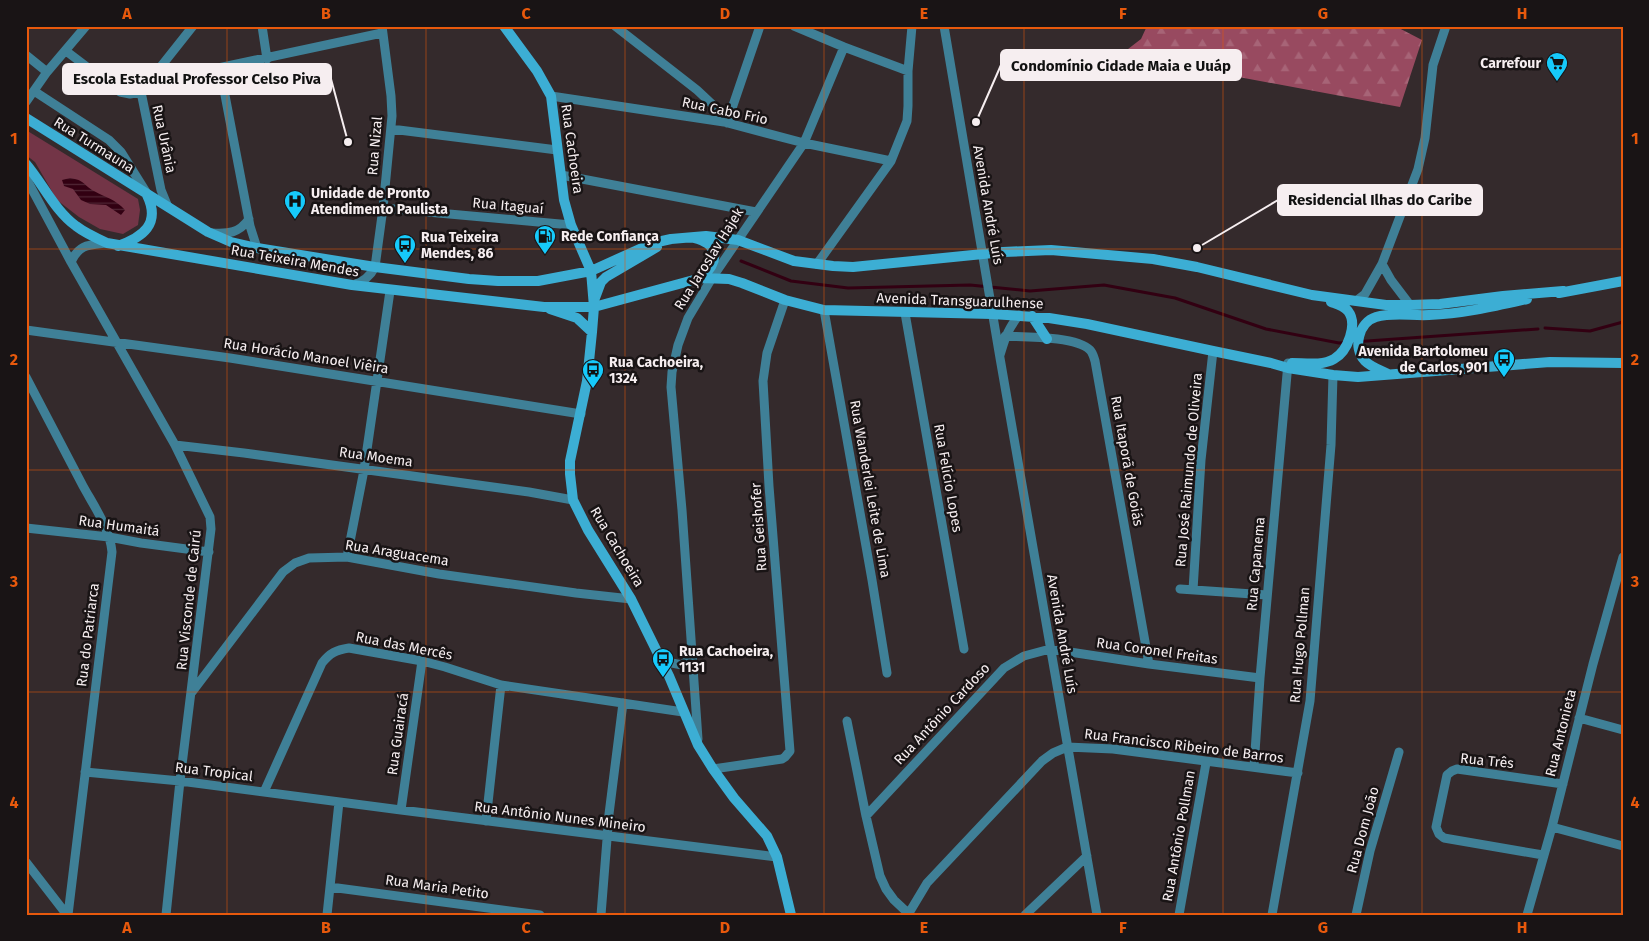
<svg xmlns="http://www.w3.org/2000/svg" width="1649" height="941" font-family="'Fira Sans',sans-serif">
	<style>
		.green { fill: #733547 }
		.forest { fill: url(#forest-firs) }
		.water { fill: url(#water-rules) }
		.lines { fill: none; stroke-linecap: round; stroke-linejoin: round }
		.stream { stroke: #320012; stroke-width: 3 }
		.street { stroke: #3f8097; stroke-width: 9 }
		.secondary { stroke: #3caed4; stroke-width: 10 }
		.grid { fill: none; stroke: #e8590c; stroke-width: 1; stroke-opacity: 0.55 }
		.labels { text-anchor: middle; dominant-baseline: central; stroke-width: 5; stroke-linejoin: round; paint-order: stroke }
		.poi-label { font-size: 14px; font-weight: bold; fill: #f6eef0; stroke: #191415; text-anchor: start }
		.street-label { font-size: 14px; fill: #f6eef0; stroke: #191415 }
		.leader { fill: none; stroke: #f6eef0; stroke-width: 2 }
		.callout-dot { fill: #f6eef0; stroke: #191415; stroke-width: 2 }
		.callout { fill: #f6eef0; stroke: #f6eef0; stroke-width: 2 }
		.callout-label { font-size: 15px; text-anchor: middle; font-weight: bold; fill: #111 }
		.neatline { fill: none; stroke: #e8590c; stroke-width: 2 }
		.grid-label { font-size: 16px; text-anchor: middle; font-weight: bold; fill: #e8590c }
	</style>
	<defs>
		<pattern id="forest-firs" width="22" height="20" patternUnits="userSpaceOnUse" patternTransform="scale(1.25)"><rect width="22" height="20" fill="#984a60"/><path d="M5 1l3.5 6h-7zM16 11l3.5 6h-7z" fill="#a76477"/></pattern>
		<pattern id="water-rules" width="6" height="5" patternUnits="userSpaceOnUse" patternTransform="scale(1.25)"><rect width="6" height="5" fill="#320012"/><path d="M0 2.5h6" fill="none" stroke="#502635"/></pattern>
	</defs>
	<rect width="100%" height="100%" fill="#342a2c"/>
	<path class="green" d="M26,130l112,69 2,11 -2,15 -15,9 -23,-5 -21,-12 -22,-17 -22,-38 -9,-7z"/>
	<path class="forest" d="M1147,26h248l27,14 -22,67 -231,-43 -72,9 44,-34z"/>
	<path class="water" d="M70,178c15,2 13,7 24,13 13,7 21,8 31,19l-4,5 -15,-10 -16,-1 -9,-4 -8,-11 -9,-3 -2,-6z"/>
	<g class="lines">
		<path class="stream" d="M741,261l50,20 57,7 122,-3 60,6 74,-6 71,13 91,31 73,14 199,-14
			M1545,328l45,3 33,-9"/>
		<path class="street" d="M262,26l5,33
			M615,26l82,64 16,15 11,17
			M794,26l50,21 64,24
			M944,26l56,332 97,557
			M66,51l54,41 10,2 11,-2
			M26,55l21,17
			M220,69l30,157 7,22
			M148,83l234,-50
			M147,84l46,-58
			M34,91l75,49 12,12 25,40
			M141,92l20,98 7,17
			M551,96l173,26 80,21 87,18
			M26,102l21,-30 39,-46
			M727,123l33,-97
			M391,129l166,21
			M561,175l195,37
			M26,178l45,84 104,183 35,72 1,12 -31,252 -14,134
			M383,208l188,17
			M212,233c17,1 27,0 37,-14
			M71,262c8,-18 18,-17 36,-19
			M817,264l74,-103 16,-40 1,-15v-35l4,-45
			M1382,264l9,16 19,25
			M353,285c10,-3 17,-8 22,-18l8,-59 9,-92 -1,-20 -9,-70
			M1356,301l9,-7 17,-30 36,-95 7,-31 8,-73 13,-39
			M824,310l48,270 15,93
			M905,313l59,336
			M26,330l204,28 351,56
			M1005,336c20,1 71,0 85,14 3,3 4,8 5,11l54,303
			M1000,355c5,-16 7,-25 19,-40
			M26,377c19,36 38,73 57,109 11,20 27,43 29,66l-44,363
			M175,445l69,8 285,39 44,8
			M26,528l83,9 32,6 68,9
			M347,557l17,-87 26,-179
			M1180,589l87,6
			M1193,590l8,-130 12,-109
			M662,661l20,4 10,-9
			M192,692l91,-120 12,-9 14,-5 38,-1 92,17 137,19 55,6
			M1579,718l44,12
			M847,721l19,95 14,60 6,13 8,11 16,15
			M698,739l-16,-229 -11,-123 1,-15 6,-27 10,-27 24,-40 92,-135 40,-96
			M1254,767l6,-89 28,-315
			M713,769l69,-10 3,-2 5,-6 -21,-265 -6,-105 4,-28 18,-53
			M85,772l95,9 221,29 376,47
			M264,792l58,-129c8,-10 14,-13 27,-15l73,13 23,6 56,18 182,27
			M401,810l21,-149
			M866,816l138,-148 20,-12 26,-7 99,15 111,14
			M486,821l15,-136
			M1552,827l71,19
			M1543,855l-99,-17 -5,-4 -3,-7 11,-52 5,-4 5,-2 106,15
			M26,862l41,53
			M330,887l210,28
			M909,913l18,-30 115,-122 11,-8 14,-6 46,2 185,24
			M327,915l12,-113
			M601,915l8,-101 14,-111
			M1025,915l62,-59
			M1179,915l27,-152
			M1272,915l38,-214 21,-256 2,-70
			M1356,915l14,-64 29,-99
			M1527,915l25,-88 41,-163 30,-107"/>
		<path class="secondary" d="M504,26l33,45 14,25 13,104 7,25 20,46 3,36 -2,25 -5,49 -17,80v13l3,26 15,30 43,69 38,77 29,69 15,24 21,29 33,38 10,21 14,58
			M26,118l182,114 23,10 26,6 118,19 94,12 29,2h40l53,-10 62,-28 18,-4 35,-3 32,4 56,21 39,5 20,1 150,-15 48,-2 102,9 44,8 115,28 74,10h24l30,-1 63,-8 60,-5
			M26,164c17,20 29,47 50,62 9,7 20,12 31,17l245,42 192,22h50l107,-29 28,1 13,4 43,17 39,10 168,4 57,4 38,6 126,27 58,12 17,5 45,7 25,2 192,-15 73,1
			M694,238c27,7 25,24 7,40
			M118,246c25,-9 43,-22 29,-51
			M1559,293l64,-12
			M595,298l6,-16 5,-5 51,-30
			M550,309l27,9 15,14
			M1032,316l15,23
			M1292,363c13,0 30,3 42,-4 14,-8 24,-35 14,-48 -5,-6 -11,-7 -17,-9
			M1388,374c-8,-4 -17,-7 -23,-13 -13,-13 -6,-39 11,-44 17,-5 36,-1 53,-2 33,-1 67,-9 98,-16"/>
	</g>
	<path class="grid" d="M227,26v889M426,26v889M625,26v889M824,26v889M1024,26v889M1223,26v889M1422,26v889M26,249h1597M26,470h1597M26,692h1597"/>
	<defs>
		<g id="supermarket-pin" transform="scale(1.125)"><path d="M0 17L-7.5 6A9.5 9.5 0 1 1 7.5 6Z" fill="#16cafb" stroke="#191415"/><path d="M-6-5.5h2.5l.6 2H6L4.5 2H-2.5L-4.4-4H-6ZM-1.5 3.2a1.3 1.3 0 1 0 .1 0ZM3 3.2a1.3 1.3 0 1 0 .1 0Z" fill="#111"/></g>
		<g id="hospital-pin" transform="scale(1.125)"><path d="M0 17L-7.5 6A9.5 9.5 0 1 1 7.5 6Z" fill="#16cafb" stroke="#191415"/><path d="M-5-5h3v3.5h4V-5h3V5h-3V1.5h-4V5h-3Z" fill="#111"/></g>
		<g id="fuel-pin" transform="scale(1.125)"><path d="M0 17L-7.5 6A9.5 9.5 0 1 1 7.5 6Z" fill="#16cafb" stroke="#191415"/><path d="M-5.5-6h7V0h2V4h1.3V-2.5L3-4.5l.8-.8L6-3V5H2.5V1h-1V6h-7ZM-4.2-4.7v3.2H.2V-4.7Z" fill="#111"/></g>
		<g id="bus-pin" transform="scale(1.125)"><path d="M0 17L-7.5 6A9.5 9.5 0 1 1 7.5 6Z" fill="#16cafb" stroke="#191415"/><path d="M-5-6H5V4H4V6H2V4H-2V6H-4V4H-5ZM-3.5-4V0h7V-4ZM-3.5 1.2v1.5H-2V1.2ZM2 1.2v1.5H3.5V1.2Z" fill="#111"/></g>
	</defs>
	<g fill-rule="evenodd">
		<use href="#supermarket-pin" x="1557" y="63"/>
		<use href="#hospital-pin" x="295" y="201"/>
		<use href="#fuel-pin" x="545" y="236"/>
		<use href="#bus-pin" x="405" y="245"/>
		<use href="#bus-pin" x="1504" y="359"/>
		<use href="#bus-pin" x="593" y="370"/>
		<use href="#bus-pin" x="663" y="659"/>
	</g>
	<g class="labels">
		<g class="poi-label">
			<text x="1541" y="63" text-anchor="end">Carrefour</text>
			<text x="311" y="193">Unidade de Pronto<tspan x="311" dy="16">Atendimento Paulista</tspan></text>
			<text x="561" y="236">Rede Confiança</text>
			<text x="421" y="237">Rua Teixeira<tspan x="421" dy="16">Mendes, 86</tspan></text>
			<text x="1488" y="351" text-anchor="end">Avenida Bartolomeu<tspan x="1488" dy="16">de Carlos, 901</tspan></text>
			<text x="609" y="362">Rua Cachoeira,<tspan x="609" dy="16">1324</tspan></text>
			<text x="679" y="651">Rua Cachoeira,<tspan x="679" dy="16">1131</tspan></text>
		</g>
		<g class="street-label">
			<text transform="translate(725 111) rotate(12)">Rua Cabo Frio</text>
			<text transform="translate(164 139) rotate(78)">Rua Urânia</text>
			<text transform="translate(94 145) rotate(32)">Rua Turmauna</text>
			<text transform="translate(375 146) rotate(-85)">Rua Nizal</text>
			<text transform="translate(572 149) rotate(82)">Rua Cachoeira</text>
			<text transform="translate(988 205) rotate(80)">Avenida André Luís</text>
			<text transform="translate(508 206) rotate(5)">Rua Itaguaí</text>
			<text transform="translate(709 259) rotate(-58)">Rua Jaroslav Hajek</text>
			<text transform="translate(295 261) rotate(10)">Rua Teixeira Mendes</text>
			<text transform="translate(960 301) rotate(2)">Avenida Transguarulhense</text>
			<text transform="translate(306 356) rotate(9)">Rua Horácio Manoel Viêira</text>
			<text transform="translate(376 457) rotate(8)">Rua Moema</text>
			<text transform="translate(1127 461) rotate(80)">Rua Itaporã de Goiás</text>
			<text transform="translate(1189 470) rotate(-85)">Rua José Raimundo de Oliveira</text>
			<text transform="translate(948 478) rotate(80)">Rua Felício Lopes</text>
			<text transform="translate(870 489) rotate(80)">Rua Wanderlei Leite de Lima</text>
			<text transform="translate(119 526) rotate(8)">Rua Humaitá</text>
			<text transform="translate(759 527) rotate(-94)">Rua Geishofer</text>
			<text transform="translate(617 547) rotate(59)">Rua Cachoeira</text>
			<text transform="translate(397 553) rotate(9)">Rua Araguacema</text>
			<text transform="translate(1256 564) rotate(-85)">Rua Capanema</text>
			<text transform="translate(189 600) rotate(-84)">Rua Visconde de Cairú</text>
			<text transform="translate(1062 634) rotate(80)">Avenida André Luís</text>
			<text transform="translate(88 635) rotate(-83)">Rua do Patriarca</text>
			<text transform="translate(1300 645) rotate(-85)">Rua Hugo Pollman</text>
			<text transform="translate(404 646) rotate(11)">Rua das Mercês</text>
			<text transform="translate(1157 651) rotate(8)">Rua Coronel Freitas</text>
			<text transform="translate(942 714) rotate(-47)">Rua Antônio Cardoso</text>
			<text transform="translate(1561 733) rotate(-76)">Rua Antonieta</text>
			<text transform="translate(398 734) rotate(-82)">Rua Guairacá</text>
			<text transform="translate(1184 746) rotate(7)">Rua Francisco Ribeiro de Barros</text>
			<text transform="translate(1487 761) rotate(6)">Rua Três</text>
			<text transform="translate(214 772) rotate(7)">Rua Tropical</text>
			<text transform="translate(560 817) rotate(7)">Rua Antônio Nunes Mineiro</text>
			<text transform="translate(1363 830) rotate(-75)">Rua Dom João</text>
			<text transform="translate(1179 836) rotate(-80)">Rua Antônio Pollman</text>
			<text transform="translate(437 887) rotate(8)">Rua Maria Petito</text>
		</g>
	</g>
	<path class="leader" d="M976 122L1001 65M348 142L331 79M1197 248L1278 200"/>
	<g class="callout-dot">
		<circle cx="976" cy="122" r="5"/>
		<circle cx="348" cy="142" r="5"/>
		<circle cx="1197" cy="248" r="5"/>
	</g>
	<g class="callout">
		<rect x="1001" y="50" width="240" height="30" rx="5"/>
		<rect x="63" y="64" width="268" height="30" rx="5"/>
		<rect x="1278" y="185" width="204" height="30" rx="5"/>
	</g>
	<g class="callout-label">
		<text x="1121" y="71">Condomínio Cidade Maia e Uuáp</text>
		<text x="197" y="84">Escola Estadual Professor Celso Piva</text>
		<text x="1380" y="205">Residencial Ilhas do Caribe</text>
	</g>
	<rect width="1649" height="941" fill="none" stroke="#191415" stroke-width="55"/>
	<rect x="28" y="28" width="1594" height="886" class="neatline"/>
	<g class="grid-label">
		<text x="127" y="19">A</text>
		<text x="326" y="19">B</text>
		<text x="526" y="19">C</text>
		<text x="725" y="19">D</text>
		<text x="924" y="19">E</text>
		<text x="1123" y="19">F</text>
		<text x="1323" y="19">G</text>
		<text x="1522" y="19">H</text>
		<text x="14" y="144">1</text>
		<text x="1635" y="144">1</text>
		<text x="14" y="365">2</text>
		<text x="1635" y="365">2</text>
		<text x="14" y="587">3</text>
		<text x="1635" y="587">3</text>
		<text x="14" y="808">4</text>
		<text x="1635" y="808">4</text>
		<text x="127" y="933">A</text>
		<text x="326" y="933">B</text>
		<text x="526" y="933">C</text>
		<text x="725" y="933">D</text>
		<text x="924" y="933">E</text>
		<text x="1123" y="933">F</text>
		<text x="1323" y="933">G</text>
		<text x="1522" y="933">H</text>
	</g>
</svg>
